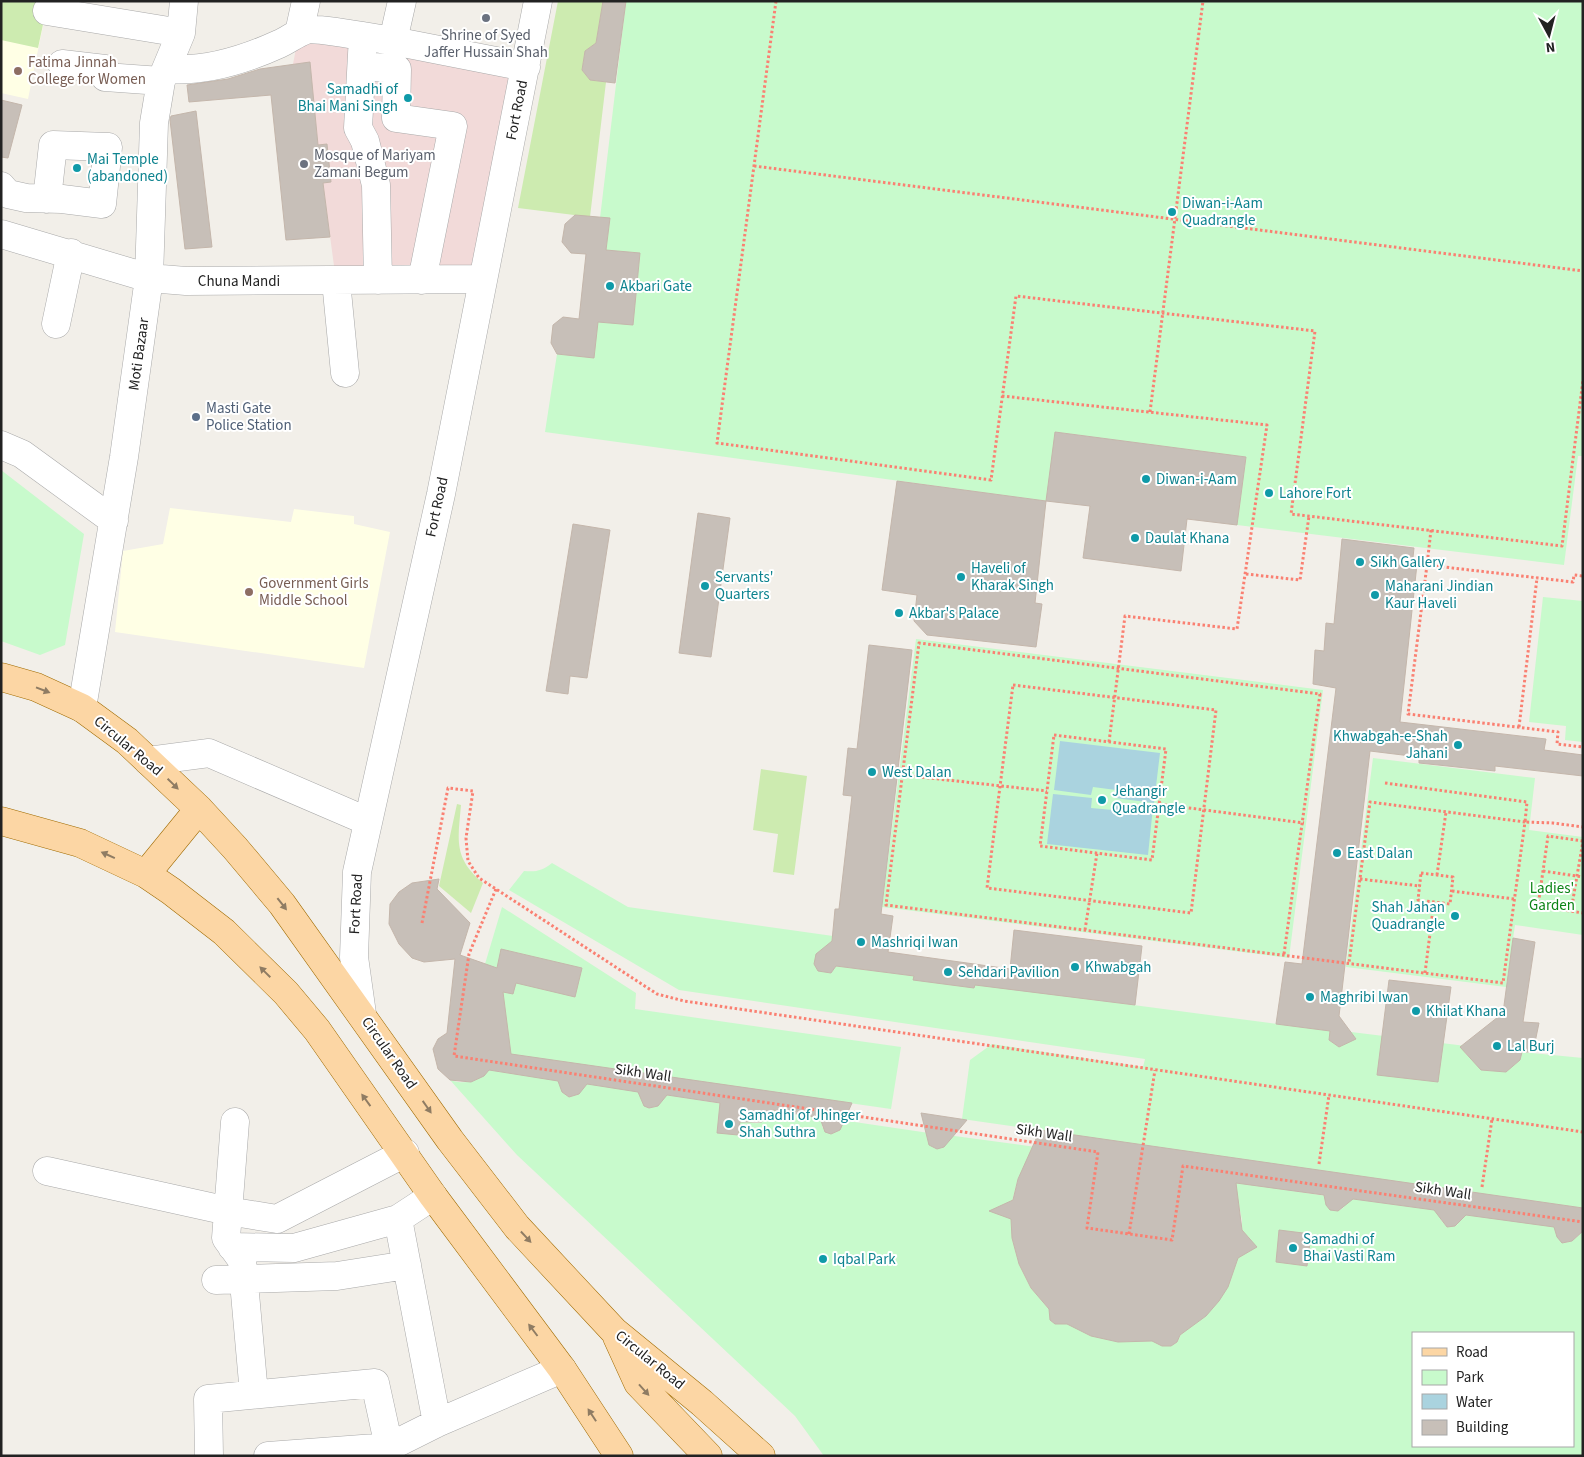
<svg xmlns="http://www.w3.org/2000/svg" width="1584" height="1457" font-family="'Source Sans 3',sans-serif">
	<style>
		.commercial { fill: #f2dad9 }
		.education { fill: #ffffe5 }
		.grass { fill: #cdebb0 }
		.park { fill: #c8facc; fill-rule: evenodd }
		.water { fill: #aad3df }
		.building { fill: #c7bfb8; stroke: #c4b6ab }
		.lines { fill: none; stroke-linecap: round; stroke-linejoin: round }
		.minor-casing { stroke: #a9a9a9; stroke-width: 29 }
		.major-casing { stroke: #a06b00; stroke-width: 29 }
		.path { stroke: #fa8072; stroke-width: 3; stroke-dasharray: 2.5 2.5; stroke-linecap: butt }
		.minor { stroke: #fff; stroke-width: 28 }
		.major { stroke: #fcd6a4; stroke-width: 28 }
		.oneway { fill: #8f7c63 }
		.worship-dot { fill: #6b7280; stroke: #fff; stroke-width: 2 }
		.education-dot { fill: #8d6e63; stroke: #fff; stroke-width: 2 }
		.culture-dot { fill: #0f9aa8; stroke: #fff; stroke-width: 2 }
		.service-dot { fill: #5c6f8a; stroke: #fff; stroke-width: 2 }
		.labels { text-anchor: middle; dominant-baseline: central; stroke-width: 4; stroke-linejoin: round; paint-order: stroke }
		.worship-label { font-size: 15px; fill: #5b616d; stroke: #fff }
		.education-label { font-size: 15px; fill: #785e54; stroke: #fff; text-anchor: start }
		.culture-label { font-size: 15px; fill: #0d838f; stroke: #fff; text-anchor: start }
		.street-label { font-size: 15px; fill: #222; stroke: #fff }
		.service-label { font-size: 15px; fill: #4e5e75; stroke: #fff; text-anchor: start }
		.park-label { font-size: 15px; fill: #0c8416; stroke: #fff }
	</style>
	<rect width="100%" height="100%" fill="#f2efe9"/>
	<path class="commercial" d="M301,23l225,44 -43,212 -147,2 -13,-98 8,-1 -4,-38 -9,1 -8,-82 -17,1z"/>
	<path class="education" d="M1,1h47l-20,98 -27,-6z
		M170,508l121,14 3,-13 60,7v8l36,8 -26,136 -249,-36 8,-81 40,-7z"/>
	<path class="grass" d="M2,1h46l-10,47 -37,-8z
		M558,1h45l-7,42 -11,8 -3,19 8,10 16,2 -16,135 -72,-9z
		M761,769l46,7 -13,99 -21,-3 5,-38 -25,-4z
		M457,804l4,1c-3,35 -8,53 22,78l-12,30 -32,-27z"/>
	<path class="park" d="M626,1h957v455h-5l-14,109 -327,-40 9,-68 -190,-25 -10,69 -501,-69 12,-78 37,4 4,-36 35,2 7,-71 -34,-3 4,-31 -10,-1z
		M1,470l83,64 -19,111 -25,10 -39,-14z
		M1543,597l40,4v141l-18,-2 1,-14 -37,-4z
		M916,639l407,51 -34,268 -407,-51z
		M1373,758l162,20 -6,52 54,7v98l-68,-10 -9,62 -160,-20z
		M552,863l76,44 205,29 -3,13 -16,15 5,7 12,2 5,-7 78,10 60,12 1,-4 355,47 -1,9 10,7 10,-5 2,-10 115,14 -1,7 17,17 24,2 14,-12 2,-8 61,6v150l-621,-89 8,-59 22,-16 151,23 2,-8 -466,-69 -170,-100 15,-19c12,1 18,0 28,-8z
		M502,907l134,86 -1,16 266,38 -10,62 -399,-57 -7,-88z
		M489,1070l73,11v11l7,5 10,-3 2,-11 62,9 -2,8 8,8 9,-2 3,-12 87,14 1,13c10,6 18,-1 17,-12l57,9 -1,9 9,7 9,-4 1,-10 88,13v11l8,5 7,-2 3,-12 89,12 -18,32 -6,23 -8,2 -3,4 10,10 1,20 7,26 12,24 18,21 1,11 5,4 11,-1 25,13 27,6 37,-1 7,5h9l6,-4 4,-8 25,-18 22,-29 11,-33 10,-2 4,-6 -5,-10 -6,-1v-15l-8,-38 93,14 -1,9 7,6 7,-1 4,-3 1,-9 97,13 -1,9 6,7 10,-2 4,-6 -1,-5 97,13v10l7,6 8,-2 11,-10v225h-759l-29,-40 -278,-261 -67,-75c15,5 29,2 39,-10zM1413,1333h160v113h-160z"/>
	<path class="water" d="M1060,741l100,12 -6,50 -39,-5 1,-8 -23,-3 -2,8 -37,-5z
		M1053,794l39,4 -1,10 22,2 1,-7 39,4 -5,48 -101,-11z"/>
	<path class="building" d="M603,1h23l-11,82 -25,-3 -8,-10 3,-19 11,-8z
		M310,62l8,83 9,-1 4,38 -8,1 7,54 -44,3 -15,-145 -82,7 -2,-17 41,-6 32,-10z
		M1,100l21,5 -14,53 -7,-1z
		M196,111l16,136 -27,2 -15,-129 1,-4z
		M575,215l35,3 -4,32 34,3 -7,72 -35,-3 -4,36 -37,-4 -6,-11 2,-18 10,-8 16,2 7,-65 -15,-1 -9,-11 3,-18z
		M1055,432l191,25 -9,68 -50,-6 -6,52 -98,-13 7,-52 -44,-5z
		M897,481l149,20 -11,102 7,1 -6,43 -109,-12 -13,-14 3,-26 -35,-5z
		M698,513l32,5 -19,139 -32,-4z
		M573,524l37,6 -23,148 -17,-2 -2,18 -22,-3z
		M1342,539l72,9 -2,19 5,-3 -17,158 146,17 -2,11 39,5v21l-88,-10v5l-76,-8v-6l-49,-6 -31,265 17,23 -17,8 -10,-7 1,-9 -54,-7 9,-62 17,2 34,-276 -23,-4 2,-34 9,1 2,-28 8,1z
		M869,645l43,5 -31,264 12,2 -5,36 122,17 4,-39 128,16 -7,59 -160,-20 -1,3 -61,-8 1,-4 -78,-10 -5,7 -13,-2 -4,-7 2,-10 16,-13 3,-32h4l13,-113 -9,-1 5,-47 9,1z
		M439,879l-2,10 33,34 -10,32 37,13 4,-19 81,19 -7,29 -59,-14 -3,11 -10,-2 8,62 341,49 -12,27 -9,4 -6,-2 -5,-14 -47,-8 -11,12h-22l-2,13 -21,-2 3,-30 -53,-8 -9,11 -9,2 -5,-2 -6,-14 -51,-8 -8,10 -10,3 -7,-5 -4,-11 -69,-11 -5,6 -13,6 -21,-2 -12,-11 -5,-20 5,-10 9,-6 8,-74 -31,3 -12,-4 -13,-14 -10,-20 1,-20 9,-12 13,-9z
		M1513,938l22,4 -12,80 16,1 -6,29h-11l-2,8 -14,12 -25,-2 -21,-23 43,-34z
		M1389,980l62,7 -13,95 -61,-7z
		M921,1113l46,7 -23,27 -7,2 -8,-4z
		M1040,1130l543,78v23l-11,10 -10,2 -5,-6 -3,-10 -88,-12 -11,11 -8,1 -13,-17 -81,-11 -15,12 -8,-1 -4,-5 -2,-10 -88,-12 6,47 15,17 -19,11 -10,29 -9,14 -13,15 -26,19 -3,7 -6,4h-9l-10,-5 -34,1 -27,-6 -24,-12h-12l-5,-4 -1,-11 -18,-21 -12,-24 -7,-26 -1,-19 -22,-8 24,-11 5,-21z
		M1279,1230l32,4 -4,32 -31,-4z"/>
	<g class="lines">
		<g class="minor-casing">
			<path id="minor" d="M402,1l-9,40 133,26
				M47,11l134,22
				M299,33l7,-32
				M363,36l-5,92 7,13 11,44 2,95
				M62,64l43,5v8l56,4
				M362,66l35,3 -1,49 57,8 -31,154
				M168,69c38,3 76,-9 111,-25 9,-4 18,-11 27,-14 9,-3 73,9 87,11
				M1,186l7,8 18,4 36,1 40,5 6,-57 -55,-2 -6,54
				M1,234l148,44 37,3 297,-2
				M336,281l9,92
				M56,324l15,-71
				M1,445l21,9 92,67
				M82,708l42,-251 25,-179 5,-155 7,-42 20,-48 3,-32
				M148,761l61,-8 158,68
				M362,1014l-8,-57 3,-85 84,-378 97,-493
				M235,1122l-9,116 16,22 12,134
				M47,1171l181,40 49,8 128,-66
				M433,1196l-35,23 39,204
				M232,1247l62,1 104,-29
				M216,1280l121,-4 70,-11
				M209,1456l-1,-57 167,-16 16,73
				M268,1456l121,-9 48,-24 125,-54"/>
		</g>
		<g class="major-casing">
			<path id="major" d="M1,677l35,10 46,21 45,33 72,68 36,39 47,56 168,236 67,87 97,104 88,72 59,53
				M1,821l79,22 66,31 25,17 53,41 62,61 31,37 116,166 129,173 57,87
				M146,874l53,-65
				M617,1337l21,46 70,73"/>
		</g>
		<path class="path" d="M776,1l-59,442 274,37 25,-184 299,35 -24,183 271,32 21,-166
			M754,166l829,105
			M1002,396l265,29 -30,204 -112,-13 -16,126
			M1150,412l53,-411
			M1431,530l-4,35 146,17 1,-7 9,1
			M1427,565l-19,149 150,18 -1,12 26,3
			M1246,574l54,6 9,-64
			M1013,685l203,25 -25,203 -204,-25z
			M1519,727l18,-149
			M1054,735l112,14 -14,111 -112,-14z
			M902,775l145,16
			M1385,783l142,19 -2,20 28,1 30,4
			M1159,804l145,19
			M1583,841l-35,-5 -10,70 45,7
			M1543,871l40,6
			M1421,873l32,4 -3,27 -32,-4z
			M1437,875l9,-63
			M1360,879l60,7
			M496,889l-27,65 -15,102 644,96 -11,76 85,12 11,-74 400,56
			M1452,891l62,8
			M1571,911l12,-70
			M422,923l26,-135 25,3 -7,47 2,23 11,17 178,116 27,7 899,131
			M1085,930l12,-77
			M1284,954l36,-260 -401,-51 -33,262 617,78 22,-161 -155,-20 -21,161
			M1425,973l9,-71
			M1319,1164l10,-69
			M1482,1187l10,-68
			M1129,1234l26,-164"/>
		<use href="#minor" class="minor"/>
		<use href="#major" class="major"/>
	</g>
	<defs><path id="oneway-solid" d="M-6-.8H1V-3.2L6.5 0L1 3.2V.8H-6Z" transform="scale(1.25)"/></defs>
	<g class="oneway">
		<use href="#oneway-solid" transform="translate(43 690) rotate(21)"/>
		<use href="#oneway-solid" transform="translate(173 784) rotate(44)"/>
		<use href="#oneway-solid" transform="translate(108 855) rotate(-156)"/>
		<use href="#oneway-solid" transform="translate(282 904) rotate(52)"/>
		<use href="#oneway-solid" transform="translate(265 972) rotate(-135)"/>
		<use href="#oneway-solid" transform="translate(366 1100) rotate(-126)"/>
		<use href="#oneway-solid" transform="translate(427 1107) rotate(55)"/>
		<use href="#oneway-solid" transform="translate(526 1237) rotate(47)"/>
		<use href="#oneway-solid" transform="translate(533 1330) rotate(-127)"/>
		<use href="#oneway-solid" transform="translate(644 1390) rotate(48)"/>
		<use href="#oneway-solid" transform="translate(592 1415) rotate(-123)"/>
	</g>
	<g class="worship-dot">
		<circle cx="486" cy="18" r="5"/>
		<circle cx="304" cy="164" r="5"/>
	</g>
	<g class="education-dot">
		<circle cx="18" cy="71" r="5"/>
		<circle cx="249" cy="592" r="5"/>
	</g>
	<g class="culture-dot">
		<circle cx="408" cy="98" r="5"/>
		<circle cx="77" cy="168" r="5"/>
		<circle cx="1172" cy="212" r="5"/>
		<circle cx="610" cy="286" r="5"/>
		<circle cx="1146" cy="479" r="5"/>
		<circle cx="1269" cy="493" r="5"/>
		<circle cx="1135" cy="538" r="5"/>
		<circle cx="1360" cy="562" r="5"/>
		<circle cx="961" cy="577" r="5"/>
		<circle cx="705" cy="586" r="5"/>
		<circle cx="1375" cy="595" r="5"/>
		<circle cx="899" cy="613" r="5"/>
		<circle cx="1458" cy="745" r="5"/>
		<circle cx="872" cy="772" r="5"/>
		<circle cx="1102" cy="800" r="5"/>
		<circle cx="1337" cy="853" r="5"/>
		<circle cx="1455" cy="916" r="5"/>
		<circle cx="861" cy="942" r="5"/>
		<circle cx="1075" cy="967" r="5"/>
		<circle cx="948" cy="972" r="5"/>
		<circle cx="1310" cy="997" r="5"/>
		<circle cx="1416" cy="1011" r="5"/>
		<circle cx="1497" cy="1046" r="5"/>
		<circle cx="729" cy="1124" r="5"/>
		<circle cx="1293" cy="1248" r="5"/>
		<circle cx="823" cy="1259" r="5"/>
	</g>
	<circle class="service-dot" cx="196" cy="417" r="5"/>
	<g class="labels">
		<g class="worship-label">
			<text x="486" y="35">Shrine of Syed<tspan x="486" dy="17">Jaffer Hussain Shah</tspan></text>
			<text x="314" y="155" text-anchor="start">Mosque of Mariyam<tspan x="314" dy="17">Zamani Begum</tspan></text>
		</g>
		<g class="education-label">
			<text x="28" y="62">Fatima Jinnah<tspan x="28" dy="17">College for Women</tspan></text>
			<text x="259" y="583">Government Girls<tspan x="259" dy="17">Middle School</tspan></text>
		</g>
		<g class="culture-label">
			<text x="398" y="89" text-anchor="end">Samadhi of<tspan x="398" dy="17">Bhai Mani Singh</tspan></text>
			<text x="87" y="159">Mai Temple<tspan x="87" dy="17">(abandoned)</tspan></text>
			<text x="1182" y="203">Diwan-i-Aam<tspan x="1182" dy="17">Quadrangle</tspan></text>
			<text x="620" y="286">Akbari Gate</text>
			<text x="1156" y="479">Diwan-i-Aam</text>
			<text x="1279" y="493">Lahore Fort</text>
			<text x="1145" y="538">Daulat Khana</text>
			<text x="1370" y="562">Sikh Gallery</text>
			<text x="971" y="568">Haveli of<tspan x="971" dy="17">Kharak Singh</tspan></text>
			<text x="715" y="577">Servants'<tspan x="715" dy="17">Quarters</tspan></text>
			<text x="1385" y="586">Maharani Jindian<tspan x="1385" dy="17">Kaur Haveli</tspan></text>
			<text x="909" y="613">Akbar's Palace</text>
			<text x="1448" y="736" text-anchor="end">Khwabgah-e-Shah<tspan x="1448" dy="17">Jahani</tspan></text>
			<text x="882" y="772">West Dalan</text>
			<text x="1112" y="791">Jehangir<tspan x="1112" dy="17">Quadrangle</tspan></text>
			<text x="1347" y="853">East Dalan</text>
			<text x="1445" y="907" text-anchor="end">Shah Jahan<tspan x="1445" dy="17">Quadrangle</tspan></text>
			<text x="871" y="942">Mashriqi Iwan</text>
			<text x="1085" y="967">Khwabgah</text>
			<text x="958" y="972">Sehdari Pavilion</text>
			<text x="1320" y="997">Maghribi Iwan</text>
			<text x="1426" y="1011">Khilat Khana</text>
			<text x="1507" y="1046">Lal Burj</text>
			<text x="739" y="1115">Samadhi of Jhinger<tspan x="739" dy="17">Shah Suthra</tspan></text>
			<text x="1303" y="1239">Samadhi of<tspan x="1303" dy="17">Bhai Vasti Ram</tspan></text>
			<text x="833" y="1259">Iqbal Park</text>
		</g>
		<g class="street-label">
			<text transform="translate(517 110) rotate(-79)">Fort Road</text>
			<text x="239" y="281">Chuna Mandi</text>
			<text transform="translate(139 354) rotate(-82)">Moti Bazaar</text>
			<text transform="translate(437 507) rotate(-78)">Fort Road</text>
			<text transform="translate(128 746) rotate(40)">Circular Road</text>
			<text transform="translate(356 904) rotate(-87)">Fort Road</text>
			<text transform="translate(389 1053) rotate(55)">Circular Road</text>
			<text transform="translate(643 1073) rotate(8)">Sikh Wall</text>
			<text transform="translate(1044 1133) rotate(8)">Sikh Wall</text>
			<text transform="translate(1443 1191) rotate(8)">Sikh Wall</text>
			<text transform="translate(650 1360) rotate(39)">Circular Road</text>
		</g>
		<g class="service-label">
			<text x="206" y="408">Masti Gate<tspan x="206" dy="17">Police Station</tspan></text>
		</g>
		<g class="park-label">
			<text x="1552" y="888">Ladies'<tspan x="1552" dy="17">Garden</tspan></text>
		</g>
	</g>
	<rect width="1584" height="1457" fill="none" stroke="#222222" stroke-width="5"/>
	<rect x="1412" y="1332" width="162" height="115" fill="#ffffff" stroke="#a7a7a7"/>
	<rect x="1422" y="1348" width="25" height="8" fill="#fcd6a4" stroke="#a7a7a7"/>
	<text x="1456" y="1357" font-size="15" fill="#222222">Road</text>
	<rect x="1422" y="1370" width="25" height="15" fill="#c8facc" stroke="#a7a7a7"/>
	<text x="1456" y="1382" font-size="15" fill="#222222">Park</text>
	<rect x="1422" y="1394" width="25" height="15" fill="#aad3df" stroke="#a7a7a7"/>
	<text x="1456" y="1407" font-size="15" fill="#222222">Water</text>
	<rect x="1422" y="1420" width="25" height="15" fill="#c7bfb8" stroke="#a7a7a7"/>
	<text x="1456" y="1432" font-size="15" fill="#222222">Building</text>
	<g transform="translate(1549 35) rotate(173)" stroke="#ffffff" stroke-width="4" paint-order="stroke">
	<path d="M0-4L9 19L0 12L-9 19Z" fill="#222222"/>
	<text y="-8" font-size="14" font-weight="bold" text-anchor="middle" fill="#222222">N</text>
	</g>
</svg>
